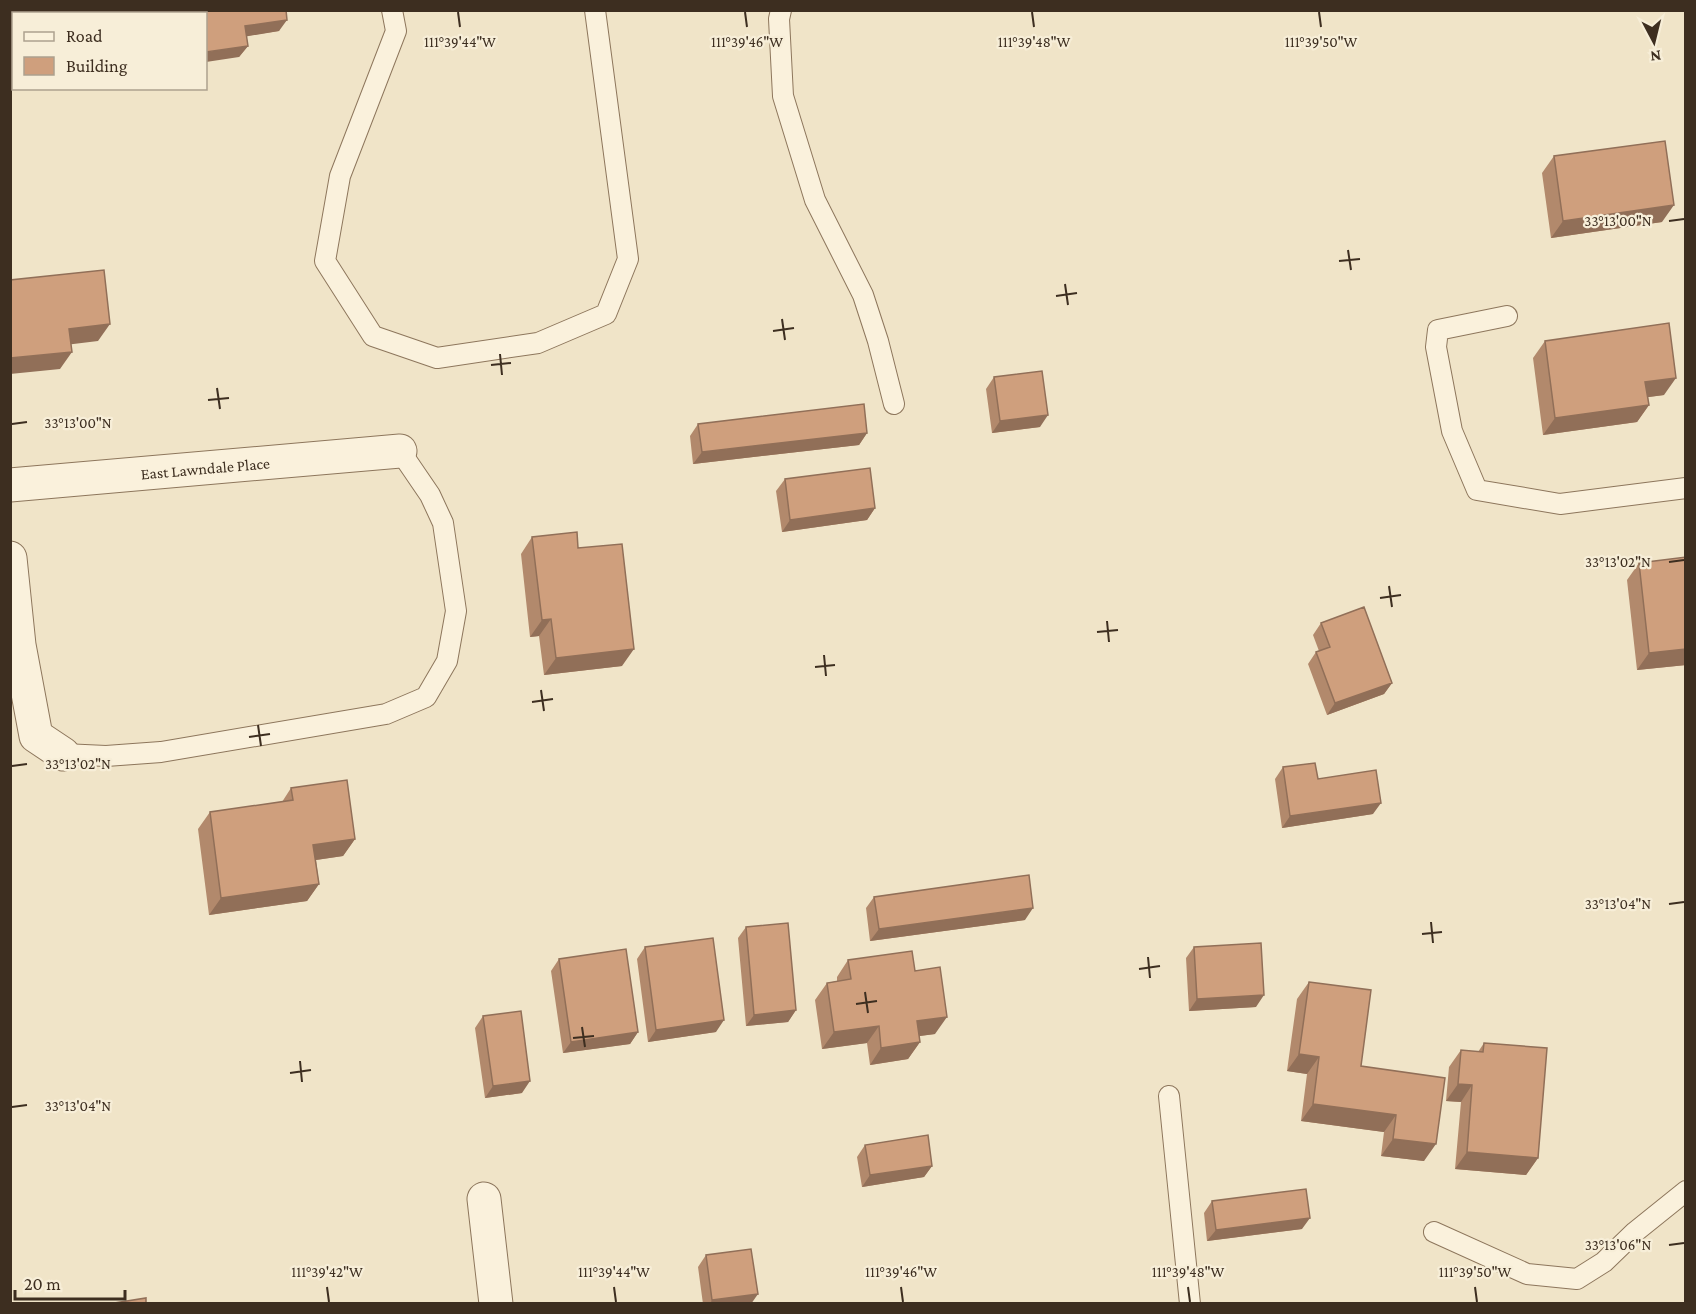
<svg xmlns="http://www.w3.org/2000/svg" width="1696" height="1314" font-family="'Crimson Pro',serif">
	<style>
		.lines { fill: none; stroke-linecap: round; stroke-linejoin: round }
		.lane-casing { stroke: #8d765c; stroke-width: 22 }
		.street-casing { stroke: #8d765c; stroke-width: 35 }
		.lane { stroke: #faf1dc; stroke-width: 20 }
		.street { stroke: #faf1dc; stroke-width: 33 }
		.wall { fill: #b2896c }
		.shaded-wall { fill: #916f58 }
		.building { fill: #cf9f7d; stroke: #916f58; stroke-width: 1.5 }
		.ticks { fill: none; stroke: #3d2e20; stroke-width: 2 }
		.labels { text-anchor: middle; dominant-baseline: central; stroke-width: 4.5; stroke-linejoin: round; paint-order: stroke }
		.street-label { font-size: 16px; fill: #3d2e20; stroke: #f7eed8 }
		.ticks-label { font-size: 15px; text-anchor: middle; fill: #3d2e20; stroke: #f7eed8; stroke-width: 4.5; stroke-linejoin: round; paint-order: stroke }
	</style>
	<rect width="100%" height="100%" fill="#f0e4c8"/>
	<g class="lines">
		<g class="lane-casing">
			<path id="lane" d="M392,10l4,21 -56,145 -15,85 48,75 64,22 101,-15 68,-29 22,-55 -33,-249
				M781,10l-2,9 4,77 32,104 48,95 15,46 16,63
				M1507,316l-69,14 -2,17 16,84 25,59 83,14 126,-16
				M63,754l43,2 55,-4 225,-38 40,-17 21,-36 9,-50 -13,-88 -13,-28 -30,-44
				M1169,1096l21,208
				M1434,1232l93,42 50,5 27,-17 31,-30 51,-41"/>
		</g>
		<g class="street-casing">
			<g id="street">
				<path id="s1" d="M10,485l390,-34"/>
				<path d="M10,558l9,87 17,91 27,18"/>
				<path d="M484,1199l12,105"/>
			</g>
		</g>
		<use href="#lane" class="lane"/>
		<use href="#street" class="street"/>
	</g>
	<path class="wall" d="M183,10h103l-7,21 -33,5 2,10 -9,11 -33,-43h-22z
		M1554,156l108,66 -111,16 -9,-65z
		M1545,341l119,54 -16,2 1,8 -12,17 -94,13 -10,-77z
		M994,377l46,50 -48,6 -6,-44z
		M698,424l169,9 -8,12 -166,19 -3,-28z
		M785,479l90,29 -8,12 -85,12 -6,-41z
		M532,537l90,129 -78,9 -5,-39 -9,1 -9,-83z
		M1639,563l47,102 -49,5 -10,-90z
		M1321,623l71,60 -8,11 -57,21 -19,-51 8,-12 3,-1 -6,-16z
		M1283,767l35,12 55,35 -91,14 -7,-49z
		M291,788l64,51 -12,17 -27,4 3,24 -12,17 -98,14 -11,-86 12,-17 72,-10z
		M874,897l151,23 -155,21 -4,-33z
		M746,927l50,83 -8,12 -42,4 -8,-88z
		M645,947l71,85 -68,10 -11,-83z
		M1194,947l62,60 -67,4 -3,-53z
		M559,959l79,73 -8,12 -67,9 -12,-82z
		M848,960l67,11 20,63 -16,2 1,6 -12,17 -38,6 -3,-22 -45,6 -7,-49 12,-17 10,-2v-4z
		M1309,982l52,84 84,12 -21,83 -43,-5 3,-24 -83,-11 6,-47 -20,-3 10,-72z
		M483,1016l39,77 -37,5 -10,-70z
		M1484,1043l54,115 -12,17 -71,-6 6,-67 -15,-1 3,-34 12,-17 17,2z
		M865,1145l67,21 -8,11 -62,10 -5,-30z
		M1212,1201l90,28 -95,12 -3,-28z
		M706,1255l45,49h-48l-5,-37z"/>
	<path class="shaded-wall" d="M287,20l-8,11 -42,7 8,-12z
		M248,46l-9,11 -33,5v-10z
		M1674,205l-12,17 -111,16 12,-17z
		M110,324l-12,17 -41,5 12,-17z
		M72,352l-12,17 -50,5v-16z
		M1676,378l-12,17 -30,4 11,-17z
		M1649,405l-12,17 -94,13 12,-17z
		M1048,415l-8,12 -48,6 8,-12z
		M867,433l-8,12 -166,19 9,-12z
		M875,508l-8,12 -85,12 8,-12z
		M551,619l-12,17 -9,1 12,-17z
		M634,649l-12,17 -78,9 12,-17z
		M1686,649v16l-49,5 12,-17z
		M1392,683l-8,11 -57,21 8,-12z
		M1381,803l-8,11 -91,14 8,-12z
		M355,839l-12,17 -41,6 11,-17z
		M319,884l-12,17 -98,14 12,-17z
		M1033,908l-8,12 -155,21 9,-12z
		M1264,995l-8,12 -67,4 8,-12z
		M796,1010l-8,12 -42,4 8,-11z
		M947,1017l-12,17 -30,4 12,-17z
		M724,1020l-8,12 -68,10 8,-12z
		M879,1026l-12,17 -45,6 12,-17z
		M638,1032l-8,12 -67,9 8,-11z
		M920,1042l-12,17 -38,6 11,-17z
		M1299,1054l20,3 -12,17 -20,-3z
		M530,1081l-8,12 -37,5 8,-12z
		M1458,1084l14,1 -11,17 -15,-1z
		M1313,1104l83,11 -12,17 -83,-11z
		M1393,1139l43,5 -12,17 -43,-5z
		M1467,1152l71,6 -12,17 -71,-6z
		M932,1166l-8,11 -62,10 8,-12z
		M1310,1218l-8,11 -95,12 9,-11z
		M758,1294l-7,10h-41l2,-4z"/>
	<path class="building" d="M193,10h93l1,10 -42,6 3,20 -42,6v-38h-12z
		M1665,141l9,64 -111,16 -9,-65z
		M104,270l6,54 -41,5 3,23 -62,6v-78z
		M1669,323l7,55 -31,4 4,23 -94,13 -10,-77z
		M1042,371l6,44 -48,6 -6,-44z
		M864,404l3,29 -165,19 -4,-28z
		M870,468l5,40 -85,12 -5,-41z
		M577,532l1,16 44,-4 12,105 -78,9 -5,-39 -9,1 -10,-83z
		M1686,557v92l-37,4 -10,-90z
		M1364,607l28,76 -57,20 -19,-51 14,-5 -9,-24z
		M1315,763l3,16 58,-9 5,33 -91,13 -7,-49z
		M347,780l8,59 -42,6 6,39 -98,14 -11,-86 83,-12 -2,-12z
		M1029,875l4,33 -154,21 -5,-32z
		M788,923l8,87 -42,5 -8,-88z
		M713,938l11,82 -68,10 -11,-83z
		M1261,943l3,52 -67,4 -3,-52z
		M626,949l12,83 -67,10 -12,-83z
		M912,951l3,20 25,-4 7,50 -30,4 3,21 -39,6 -2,-22 -45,6 -7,-49 24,-4 -3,-19z
		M1309,982l62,8 -10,76 84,12 -9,66 -43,-5 3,-24 -83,-11 6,-47 -20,-3z
		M521,1011l9,70 -37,5 -10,-70z
		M1484,1043l63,5 -9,110 -71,-6 5,-67 -14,-1 3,-34 22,2z
		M928,1135l4,31 -62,9 -5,-30z
		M1306,1189l4,29 -94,12 -4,-29z
		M751,1249l7,45 -46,6 -6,-45z
		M146,1298v6h-38z"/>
	<path class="ticks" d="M458,12l2,15M745,12l2,15M1032,12l2,15M1319,12l2,15M1669,221l15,-2M1348,250l3,20M1339,261l21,-2M1065,284l3,21M1056,296l21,-3M782,319l3,21M773,331l21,-3M500,354l2,21M491,365l20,-2M217,388l3,21M208,400l21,-2M12,424l15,-2M1669,562l15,-2M1389,586l3,21M1380,598l21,-3M1107,621l2,21M1097,632l21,-2M824,655l2,21M815,667l20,-2M541,690l3,21M532,702l21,-3M258,725l3,21M249,737l21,-3M12,766l15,-2M1669,904l15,-2M1431,922l2,21M1422,934l20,-2M1148,957l2,21M1139,969l21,-3M865,992l3,21M856,1004l21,-3M582,1027l3,20M573,1038l21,-2M300,1061l2,21M290,1073l21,-3M12,1107l15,-2M1669,1245l15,-2M327,1287l2,15M614,1287l2,15M901,1287l2,15M1188,1287l2,15M1475,1287l2,15"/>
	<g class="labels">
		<g class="street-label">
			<text stroke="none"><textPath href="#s1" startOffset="196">East Lawndale Place</textPath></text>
		</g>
	</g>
	<g class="ticks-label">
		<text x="460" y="47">111°39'44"W</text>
		<text x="747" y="47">111°39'46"W</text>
		<text x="1034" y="47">111°39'48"W</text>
		<text x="1321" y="47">111°39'50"W</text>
		<text x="1618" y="226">33°13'00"N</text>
		<text x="78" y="428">33°13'00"N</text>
		<text x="1618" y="567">33°13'02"N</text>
		<text x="78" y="769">33°13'02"N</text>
		<text x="1618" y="909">33°13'04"N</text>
		<text x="78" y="1111">33°13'04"N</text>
		<text x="1618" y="1250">33°13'06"N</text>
		<text x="327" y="1277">111°39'42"W</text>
		<text x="614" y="1277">111°39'44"W</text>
		<text x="901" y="1277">111°39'46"W</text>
		<text x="1188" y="1277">111°39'48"W</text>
		<text x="1475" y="1277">111°39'50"W</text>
	</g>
	<rect width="1696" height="1314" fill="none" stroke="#3d2e20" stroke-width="24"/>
	<rect x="12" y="12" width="195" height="78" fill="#f7eed8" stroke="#ada18e" stroke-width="1.5"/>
	<rect x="24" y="32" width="30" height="9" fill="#faf1dc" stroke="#ada18e" stroke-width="1.5"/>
	<text x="66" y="42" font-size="18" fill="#3d2e20">Road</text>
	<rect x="24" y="57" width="30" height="18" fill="#cf9f7d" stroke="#ada18e" stroke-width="1.5"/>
	<text x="66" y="72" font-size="18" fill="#3d2e20">Building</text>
	<g transform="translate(1654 42) rotate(173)" stroke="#f7eed8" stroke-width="4.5" paint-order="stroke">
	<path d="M0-4.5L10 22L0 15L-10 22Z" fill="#3d2e20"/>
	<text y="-9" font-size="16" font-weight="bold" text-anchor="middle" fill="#3d2e20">N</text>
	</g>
	<path d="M15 1290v9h110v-9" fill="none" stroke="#3d2e20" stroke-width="3"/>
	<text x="24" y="1290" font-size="18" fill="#3d2e20" stroke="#f7eed8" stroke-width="4.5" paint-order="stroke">20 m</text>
</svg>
